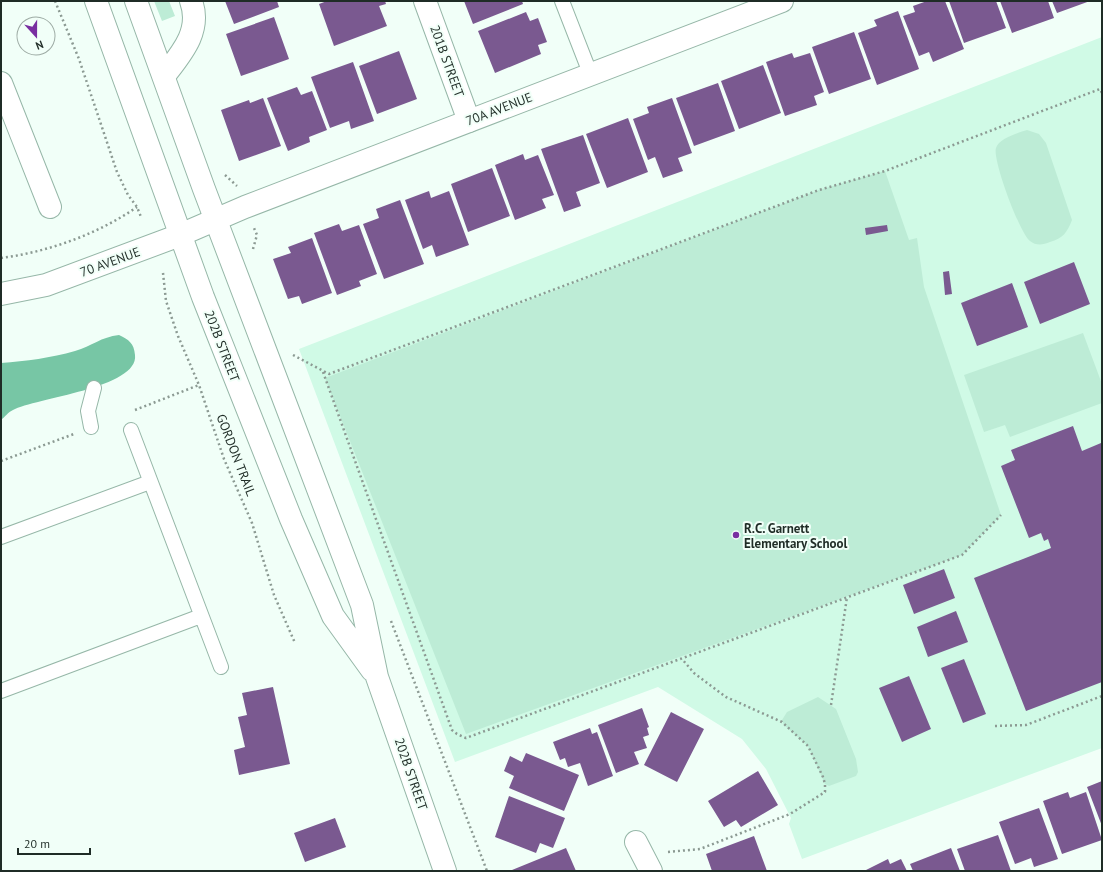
<svg xmlns="http://www.w3.org/2000/svg" width="1103" height="872" font-family="'PT Sans',sans-serif">
	<style>
		.built { fill: #d0fae6 }
		.green { fill: #bdecd6 }
		.water { fill: #77c6a5 }
		.building { fill: #7a5990 }
		.lines { fill: none; stroke-linecap: round; stroke-linejoin: round }
		.service-casing { stroke: #96b7a8; stroke-width: 16 }
		.minor-casing { stroke: #96b7a8; stroke-width: 24 }
		.tertiary-casing { stroke: #96b7a8; stroke-width: 24 }
		.secondary-casing { stroke: #96b7a8; stroke-width: 24 }
		.path { stroke: #8c9a93; stroke-width: 2.5; stroke-dasharray: 2 3; stroke-linecap: butt }
		.service { stroke: #fff; stroke-width: 14 }
		.minor { stroke: #fff; stroke-width: 22 }
		.tertiary { stroke: #fff; stroke-width: 22 }
		.secondary { stroke: #fff; stroke-width: 22 }
		.poi-dot { fill: #792fa1; stroke: #f1fff8; stroke-width: 1.5 }
		.labels { text-anchor: middle; dominant-baseline: central; stroke-width: 4; stroke-linejoin: round; paint-order: stroke }
		.street-label { font-size: 13px; fill: #1f2c26; stroke: #f1fff8 }
		.poi-label { font-size: 13px; font-weight: bold; fill: #1f2c26; stroke: #f1fff8; text-anchor: start }
	</style>
	<rect width="100%" height="100%" fill="#f1fff8"/>
	<path class="built" d="M1102,37v711l-300,111 -13,-35 2,-6 -25,-49 -24,-30 -84,-52 -203,75 -156,-413z"/>
	<path class="green" d="M154,1h15l6,15 -13,5z
		M1027,130l12,4 7,9 26,77c-5,13 -9,18 -22,22 -7,3 -14,4 -20,-1 -10,-7 -38,-82 -34,-93 3,-10 22,-15 31,-18z
		M885,171l24,69 8,-2 7,49 77,228 -39,40 -496,179 -141,-356 494,-188z
		M1083,333l19,51v19l-92,34 -5,-12 -21,7 -20,-57z
		M818,697l18,12 20,50 2,13 -2,4 -27,10 -4,-2 -17,-38 -24,-21 -2,-5 5,-8z"/>
	<path class="water" d="M119,335c10,5 15,8 16,20 4,33 -100,43 -122,55 -5,2 -8,7 -12,10v-57c25,-2 50,-5 74,-12 17,-5 26,-14 44,-16z"/>
	<path class="building" d="M225,1h52l2,6 -45,17z
		M327,1h58l1,3 -7,2 8,20 -53,20 -15,-42z
		M464,1h58l1,3 -50,20z
		M927,1h18l19,48 -31,13 -4,-10 -10,4 -16,-40 12,-4 -2,-6z
		M949,1h47l10,27 -42,15z
		M1000,1h48l6,17 -42,15z
		M1052,1h38l-33,12z
		M898,11l21,58 -42,16 -19,-52 19,-7 -3,-6z
		M526,12l4,9 8,-3 9,24 -9,3 3,9 -46,19 -17,-42z
		M274,17l15,42 -48,17 -15,-42z
		M854,32l17,47 -42,15 -17,-47z
		M399,51l18,48 -40,15 -18,-48z
		M792,53l2,5 16,-5 14,39 -10,4 3,9 -32,11 -19,-54z
		M353,62l21,59 -23,8 -2,-8 -19,7 -19,-51z
		M763,65l18,48 -42,16 -18,-48z
		M718,83l17,48 -41,15 -18,-48z
		M297,87l4,8 11,-4 15,39 -18,7 1,5 -22,9 -21,-53z
		M263,98l18,48 -42,15 -18,-51 28,-10 1,3z
		M672,98l20,55 -14,5 5,13 -20,7 -8,-21 -7,3 -15,-41 16,-6 -2,-6z
		M628,118l20,54 -41,16 -21,-54z
		M583,135l17,48 -24,9 5,14 -17,6 -23,-63z
		M523,154l2,6 13,-5 16,40 -12,4 4,9 -31,12 -20,-55z
		M492,168l18,48 -42,16 -17,-48z
		M429,191l2,7 18,-7 20,54 -33,12 -4,-12 -9,4 -18,-49z
		M400,200l24,64 -40,15 -21,-55 16,-6 -3,-9z
		M339,224l3,7 17,-6 18,49 -18,7 2,5 -24,9 -23,-62z
		M887,225l1,6 -22,4 -1,-7z
		M312,238l20,55 -30,11 -3,-8 -11,3 -15,-40 18,-6 -3,-6z
		M1074,262l16,42 -50,20 -16,-42z
		M949,271l3,23 -7,1 -2,-23z
		M1012,283l16,44 -51,19 -16,-43z
		M1073,426l9,25 19,-8 1,3v236l-76,29 -52,-133 77,-30 -3,-9 -4,2 -3,-8 -12,5 -28,-72 14,-6 -4,-10z
		M944,569l11,29 -41,16 -11,-29z
		M956,611l12,31 -40,15 -11,-30z
		M964,659l22,55 -23,9 -22,-55z
		M909,676l22,53 -29,13 -23,-54z
		M273,687l17,77 -51,11 -5,-25 11,-3 -7,-30 9,-2 -5,-22z
		M642,708l7,19 -2,1 2,7 -6,2 4,11 -13,4 5,12 -23,9 -18,-48z
		M671,712l33,17 -27,53 -33,-17z
		M590,728l2,6 5,-2 16,44 -25,10 -8,-23 -12,4 -3,-9 -5,2 -7,-18z
		M526,753l53,22 -15,36 -55,-23 5,-12 -10,-5 6,-15 12,6z
		M758,771l20,34 -37,22 -5,-7 -12,7 -16,-26z
		M1102,781v45l-15,-39z
		M1068,792l2,6 16,-6 16,48 -40,14 -19,-53z
		M509,796l56,22 -12,30 -13,-5 -4,10 -41,-16z
		M1039,808l19,51 -24,8 -3,-9 -16,6 -16,-42z
		M335,818l11,29 -41,15 -11,-29z
		M998,835l13,36h-46l-8,-22z
		M754,836l13,35h-55l-6,-17z
		M566,848l10,23h-64v-1z
		M951,848l9,23h-47l-3,-7z
		M888,859l2,5 11,-5 6,12h-43z"/>
	<g class="lines">
		<g class="service-casing">
			<path id="service" d="M562,1l28,72
				M91,427l-3,-16 6,-23
				M131,430l90,237
				M1,537l149,-55
				M1,691l200,-75"/>
		</g>
		<g class="minor-casing">
			<path id="minor" d="M425,1l44,120
				M164,76c17,-22 38,-45 27,-75
				M1,83l49,124
				M1,294l45,-9 134,-50
				M636,842l15,29"/>
		</g>
		<g class="tertiary-casing">
			<path id="tertiary" d="M180,235l65,-28 537,-206"/>
		</g>
		<g class="secondary-casing">
			<path id="secondary" d="M96,1l107,296 88,222 42,97 39,54
				M136,1l68,188 158,416 15,72 68,194"/>
		</g>
		<path class="path" d="M55,1l24,58 38,113 11,23 9,12 4,10
			M225,175l12,11
			M253,249l4,-14 -3,-7
			M1,258c47,-6 97,-24 136,-51
			M163,273l3,28 12,35 21,49 25,74 28,64 22,72 21,48
			M293,355l36,19 490,-184 66,-19 215,-82 2,4
			M323,372l129,358 5,4 9,4 496,-183 39,-40
			M135,410l64,-25
			M1,461l73,-27
			M391,621l96,250
			M831,705l16,-108
			M995,726l31,-1 76,-29
			M668,852l32,-3 90,-35 35,-22v-8l-2,-7 -15,-31 -26,-24 -56,-25 -32,-24 -12,-14"/>
		<use href="#service" class="service"/>
		<use href="#minor" class="minor"/>
		<use href="#tertiary" class="tertiary"/>
		<use href="#secondary" class="secondary"/>
	</g>
	<circle class="poi-dot" cx="736" cy="535" r="4"/>
	<g class="labels">
		<g class="street-label">
			<text transform="translate(447 61) rotate(70)">201B STREET</text>
			<text transform="translate(499 109) rotate(-21)">70A AVENUE</text>
			<text transform="translate(110 262) rotate(-20)">70 AVENUE</text>
			<text transform="translate(222 346) rotate(69)">202B STREET</text>
			<text transform="translate(236 455) rotate(69)">GORDON TRAIL</text>
			<text transform="translate(411 774) rotate(71)">202B STREET</text>
		</g>
		<g class="poi-label">
			<text x="744" y="528">R.C. Garnett<tspan x="744" dy="15">Elementary School</tspan></text>
		</g>
	</g>
	<rect width="1103" height="872" fill="none" stroke="#1f2c26" stroke-width="4"/>
	<g transform="translate(36 36) rotate(159)"><circle r="19" fill="#f1fff8" stroke="#9daba4"/>
	<path d="M0-3L7 15L0 10L-7 15Z" fill="#792fa1"/>
	<text y="-6" font-size="11" font-weight="bold" text-anchor="middle" fill="#1f2c26">N</text>
	</g>
	<path d="M18 848v6h72v-6" fill="none" stroke="#1f2c26" stroke-width="2"/>
	<text x="24" y="848" font-size="12" fill="#1f2c26" stroke="#f1fff8" stroke-width="3" paint-order="stroke">20 m</text>
</svg>
